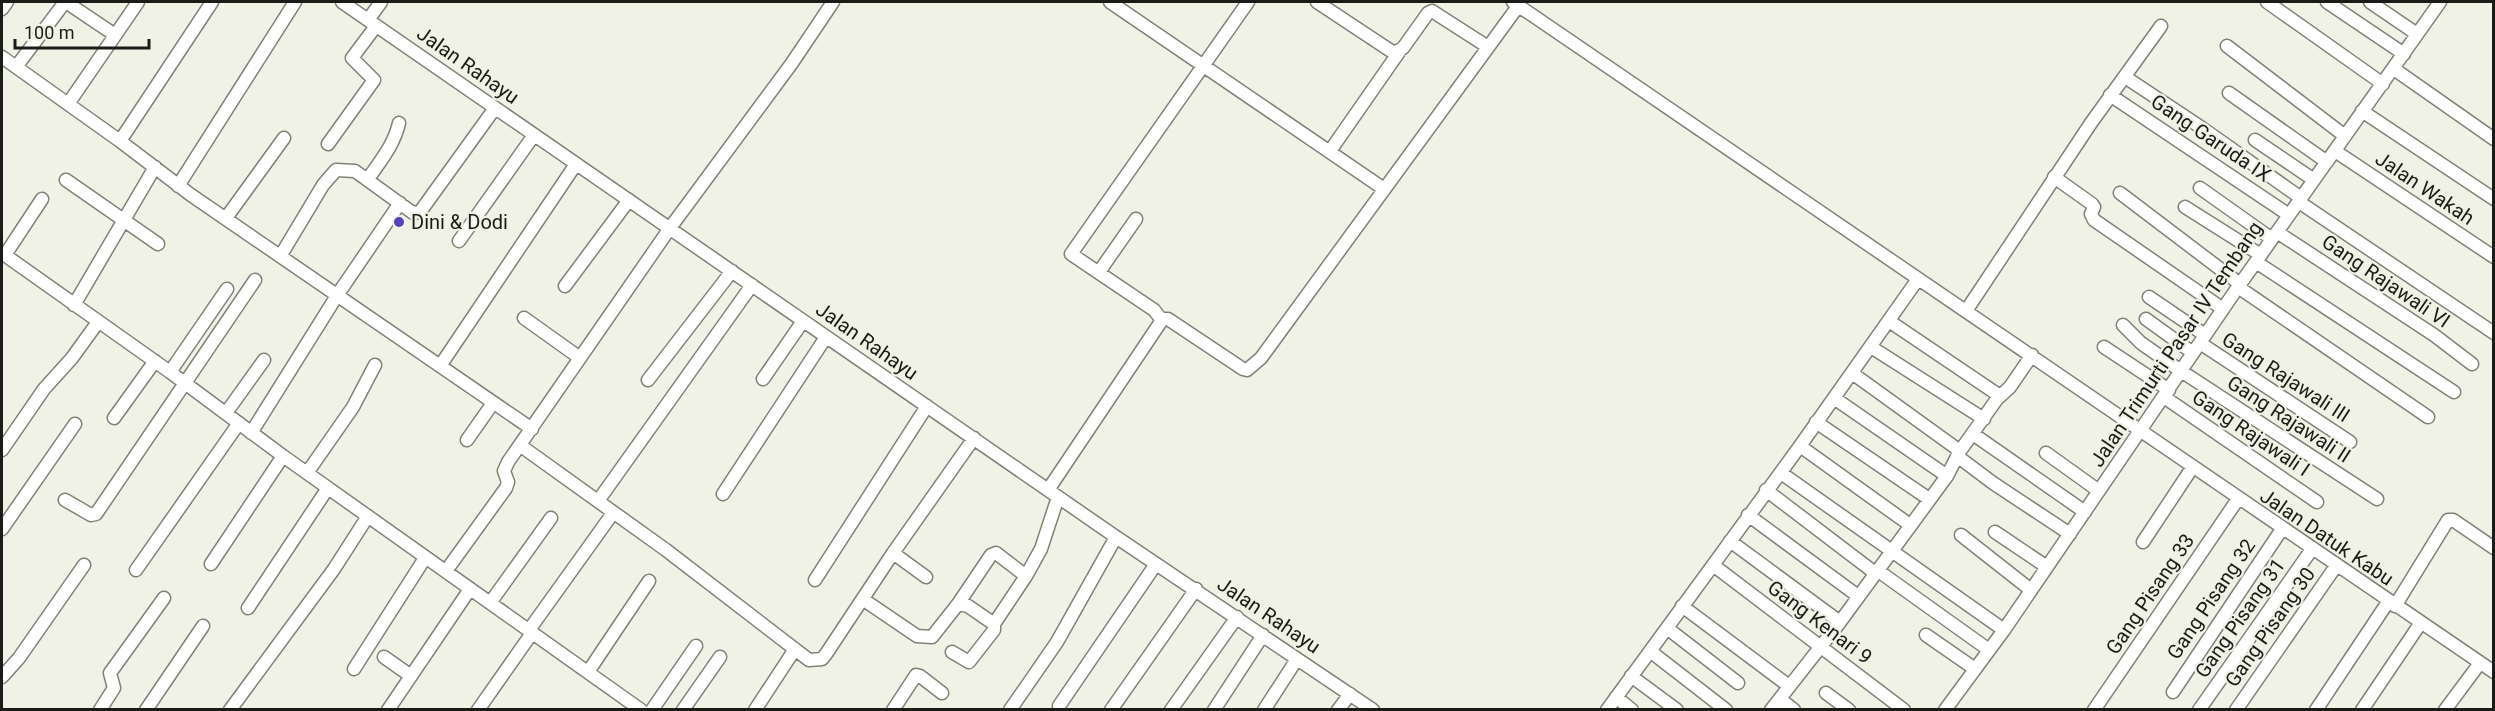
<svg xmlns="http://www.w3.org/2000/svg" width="2495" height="711" font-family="Roboto,sans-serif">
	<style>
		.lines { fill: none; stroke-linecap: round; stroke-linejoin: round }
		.minor-casing { stroke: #818277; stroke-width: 15 }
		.minor { stroke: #fff; stroke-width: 12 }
		.poi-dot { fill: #5541b9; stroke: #f0f2e6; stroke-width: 2 }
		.labels { text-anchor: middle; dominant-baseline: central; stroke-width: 4.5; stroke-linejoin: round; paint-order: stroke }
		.street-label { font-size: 20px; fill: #1b1b17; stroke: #f0f2e6 }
		.poi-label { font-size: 20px; fill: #1b1b17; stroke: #f0f2e6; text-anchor: start }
	</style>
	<rect width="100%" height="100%" fill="#f0f2e6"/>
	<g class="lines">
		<g class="minor-casing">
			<path id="minor" d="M66,2l49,33
				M342,2l774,535 257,173
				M1110,2l274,187
				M1317,2l77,51 9,-5 25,-35 4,-2 56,36
				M1513,2l981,670
				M2267,2l116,82
				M2327,2l77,52
				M2370,2l47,32
				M2,9l5,-7
				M368,20l13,-18
				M2227,46l118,90
				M2,57l118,84 71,54 341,234
				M16,67l49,-65
				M2394,69l100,70
				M2125,77l77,51 99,70
				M2229,93l98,69
				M2110,95l179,120
				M68,104l70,-102
				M2362,111l132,88
				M2255,140l59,40
				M120,141l92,-139
				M328,144l46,-64 -22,-22 24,-32
				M1330,151l69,-99
				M2335,151l159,106
				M2054,177l38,27 2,3 -3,7 3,6 129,89
				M368,179c13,-19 26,-34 31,-56
				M66,180l92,64
				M178,186l117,-184
				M2200,188l72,51
				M2120,193l120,91
				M2299,202l195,131
				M2185,207l76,48
				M226,218l58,-80
				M2277,232l157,103 38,29
				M459,241l75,-106
				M2,253l168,119 113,84 358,254
				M5,255l37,-56
				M281,255l42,-70 13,-15 19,1 58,42 7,-1 75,-104
				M2256,262l198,130
				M1099,272l37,-53
				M565,286l64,-86
				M2238,287l190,130
				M2149,297l56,38
				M74,305l81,-138
				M1966,311l125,-188 70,-97
				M524,318l56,40
				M1161,319h7l75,50 4,1 14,-12 258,-353
				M1161,319l-7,-9 -83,-56 177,-252
				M2146,319l47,34
				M1889,321l111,75
				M2123,325l18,18 40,28 196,128
				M2200,343l150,99
				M1871,347l113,72
				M2104,347l65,43
				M440,366l136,-202
				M170,372l57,-83
				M1852,373l108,78
				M763,379l40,-58
				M648,380l84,-109
				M2164,397l153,105
				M1834,398l113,78
				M226,413l38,-53
				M114,418l41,-57
				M1816,422l113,77
				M251,433l87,-139 62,-91
				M1973,434l112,78
				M467,440l26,-37
				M521,446l145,104 143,110 13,-1 4,-5 67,-101 81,-115
				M1800,446l110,79
				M2,450l42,-61 28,-31 26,-36
				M2046,453l53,38
				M1957,456l36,27 77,51
				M307,473l46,-66 22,-42
				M1781,473l223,157
				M1048,490l112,-167 1,-4
				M1766,490l109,83
				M723,494l103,-157
				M65,500l26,15 5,-1 159,-234
				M598,501l154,-216
				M1748,515l110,81
				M2,529l73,-105
				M1995,532l52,35
				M1961,535l70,55
				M1730,541l110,81
				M2143,542l49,-74
				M893,553l33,24
				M211,564l72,-108
				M1713,565l191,145
				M136,570l103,-147
				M1877,570l112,80
				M446,571l60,-83 2,-6 -4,-11 4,-9 162,-234 122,-165 41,-61
				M1026,576l15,-27 17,-52
				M815,580l112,-174
				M864,600l53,36 15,1 26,-33 33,-49 5,-2 30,23 -32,48
				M490,603l61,-85
				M1682,606l107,80
				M2395,606l53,-86h5l41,28
				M248,608l80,-120
				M1667,628l71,55
				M529,630l84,-117
				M1926,635l49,34
				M1650,651l76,59
				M952,652l17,10 25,-32v-6l-26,-18 -10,-2
				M384,657l27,19
				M354,669l71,-111
				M588,672l61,-91
				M1631,676l46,34
				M2,677l17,-19 65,-93
				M2173,692l109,-163
				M1826,693l23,17
				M1616,697l16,13
				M1780,699l14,11
				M1059,706l97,-142
				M100,710l14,-22 -4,-15 54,-75
				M146,710l57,-84
				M230,710l104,-141 34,-53
				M388,710l82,-121
				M478,710l54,-77
				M652,710l44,-64
				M683,710l37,-53
				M755,710l40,-61
				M893,710l23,-35 4,1 22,17
				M1010,710l47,-68 59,-105
				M1111,710l85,-121
				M1171,710l66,-93
				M1214,710l49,-75
				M1264,710l33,-51
				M1338,710l12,-16
				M1607,710l193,-264 118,-167
				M1771,710l69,-88 107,-146 13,-25 37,-52 13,-12 22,-32
				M1945,710l59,-80 234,-343 202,-285
				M2094,710l144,-211
				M2199,710l113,-161
				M2236,710l100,-144
				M2316,710l72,-108
				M2362,710l58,-86
				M2445,710l35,-47"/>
		</g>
		<use href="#minor" class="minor"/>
	</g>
	<circle class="poi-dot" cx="399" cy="222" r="6"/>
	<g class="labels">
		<g class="street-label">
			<text transform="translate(468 65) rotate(35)">Jalan Rahayu</text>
			<text transform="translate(2211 138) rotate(34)">Gang Garuda IX</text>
			<text transform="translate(2425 188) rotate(34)">Jalan Wakah</text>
			<text transform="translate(2386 281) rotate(34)">Gang Rajawali VI</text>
			<text transform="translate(867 341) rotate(35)">Jalan Rahayu</text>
			<text transform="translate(2176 344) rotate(-56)">Jalan Trimurti Pasar IV Tembang</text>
			<text transform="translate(2286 377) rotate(33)">Gang Rajawali III</text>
			<text transform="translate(2289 419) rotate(33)">Gang Rajawali II</text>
			<text transform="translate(2251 433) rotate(34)">Gang Rajawali I</text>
			<text transform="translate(2327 537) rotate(34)">Jalan Datuk Kabu</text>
			<text transform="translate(2150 594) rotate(-56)">Gang Pisang 33</text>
			<text transform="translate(2211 599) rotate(-56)">Gang Pisang 32</text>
			<text transform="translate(1269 615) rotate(34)">Jalan Rahayu</text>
			<text transform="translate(2240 618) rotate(-55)">Gang Pisang 31</text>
			<text transform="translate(1820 622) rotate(37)">Gang Kenari 9</text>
			<text transform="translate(2270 627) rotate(-55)">Gang Pisang 30</text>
		</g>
		<g class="poi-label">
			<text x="411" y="222">Dini &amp; Dodi</text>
		</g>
	</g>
	<rect width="2495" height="711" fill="none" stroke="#1b1b17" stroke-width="6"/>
	<path d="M15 39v9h134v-9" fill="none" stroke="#1b1b17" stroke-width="3"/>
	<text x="24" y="39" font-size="18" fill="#1b1b17" stroke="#f0f2e6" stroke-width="4.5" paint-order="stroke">100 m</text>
</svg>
